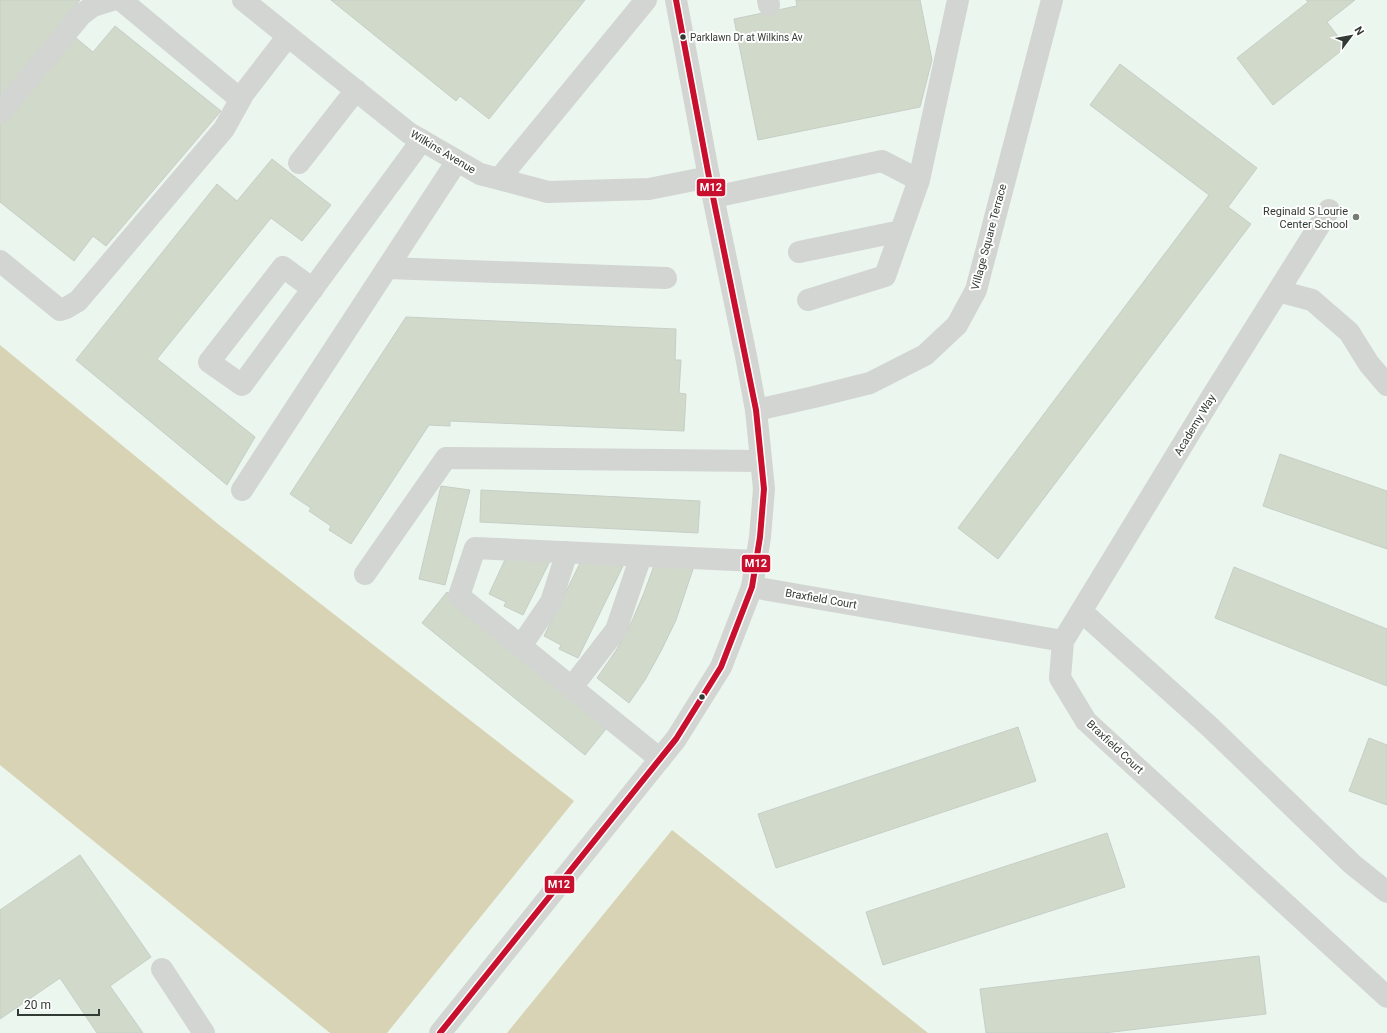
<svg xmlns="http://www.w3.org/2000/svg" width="1387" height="1033" font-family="Roboto,sans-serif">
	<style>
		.forest { fill: #d8d3b4 }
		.building { fill: #d1d9cb; stroke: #c7cec6 }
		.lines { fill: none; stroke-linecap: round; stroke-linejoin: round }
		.minor { stroke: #d2d5d2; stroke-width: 22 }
		.major { stroke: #d2d5d2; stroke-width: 22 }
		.bus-1-casing { stroke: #fff; stroke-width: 9 }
		.bus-1 { stroke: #c8102e; stroke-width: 6 }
		.bus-dot { fill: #323a34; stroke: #fff; stroke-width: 1.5 }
		.poi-dot { fill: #737c75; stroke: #fff; stroke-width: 1.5 }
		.labels { text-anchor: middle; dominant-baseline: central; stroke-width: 4; stroke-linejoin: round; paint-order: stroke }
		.bus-label { font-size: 10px; fill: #323a34; stroke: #fff; text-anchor: start }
		.street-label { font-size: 11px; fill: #323a34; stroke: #fff }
		.poi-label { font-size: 11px; fill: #323a34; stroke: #fff; text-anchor: end }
		.line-badge { stroke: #fff; stroke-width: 1.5 }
		.badge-label { font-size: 11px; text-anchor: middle; font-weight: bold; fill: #fff }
	</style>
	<rect width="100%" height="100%" fill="#ebf6ee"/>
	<path class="forest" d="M0,345l218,179 356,277 -187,232h-57l-330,-268z
		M672,830l256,203h-421z"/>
	<path class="building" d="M1,0h79l-80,102v-101z
		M331,0h254l-96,119 -29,-23 -4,5z
		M796,0h124l12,60 -12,47 -162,33 -24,-121 63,-13z
		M1306,0h49l-28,22 19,25 -73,58 -36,-47 71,-56z
		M115,26l106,85 -115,135 -13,-10 -19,25 -74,-59v-80l70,-89 23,19z
		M1120,64l137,104 -29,39 23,17 -253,335 -40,-31 251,-333 -119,-90z
		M272,159l59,46 -29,36 -31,-23 -114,141 98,78 -28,48 -151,-125 141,-176 20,17z
		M406,317l270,12 -1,31h6l-2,33 7,1 -2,37 -234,-10v5l-21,-1 -78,119 -22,-14 2,-4 -22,-15 2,-3 -21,-14z
		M1280,454l107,37v58l-124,-43z
		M441,486l29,4 -25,95 -26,-6z
		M481,490l219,11 -2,32 -218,-11z
		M509,551l41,10 -27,54 -19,-9 2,-4 -17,-8z
		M584,555l39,11 -45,92 -19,-9 2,-4 -17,-9z
		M656,560l37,9 -17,51 -15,31 -16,29 -16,23 -32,-25 20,-29 15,-28 12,-28z
		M1234,567l153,62v57l-172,-68z
		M447,592l163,132 -25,31 -163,-132z
		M1018,727l18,54 -260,87 -18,-54z
		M1369,738l18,7v60l-38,-14z
		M1107,833l18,54 -242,78 -17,-53z
		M80,855l71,102 -41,29 33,47h-46l-37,-55 -60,41v-109z
		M1259,956l7,58 -162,19h-118l-6,-44z"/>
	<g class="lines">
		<path class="minor" d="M121,0l119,99
			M243,0l166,133 71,41 68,18 101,-3 60,-12
			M768,0l1,5
			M0,113l81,-98 12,-9 19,-6
			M299,163l57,-73
			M499,179l147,-179
			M714,197l168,-36 37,19
			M1329,210l-118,188 -148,243 -3,37 26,43 301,276
			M799,252l102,-21
			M0,261l60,49 6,-2 12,-7 146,-172 20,-36 44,-57
			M387,268l279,10
			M313,289l-30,-22 -74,95 33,23 180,-245
			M1278,291l34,9 37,32 20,32 18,21
			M808,300l77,-24 34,-96 39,-180
			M756,410l58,-13 56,-14 55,-28 32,-30 19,-35 76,-290
			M242,490l215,-329
			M365,574l81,-116 315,3
			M752,587l311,54
			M1081,611l129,116 142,137 35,28
			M521,646l30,-44 16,-50
			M572,687l44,-57 25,-74
			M660,759l-201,-163 16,-48 281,13
			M162,969l42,64"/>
		<path class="major" d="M440,1033l236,-294 45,-72 31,-80 8,-50 4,-48 -8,-79 -10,-54 -37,-179 -33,-177"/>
		<g class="bus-1-casing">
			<path id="bus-1" d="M440,1033l236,-294 45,-72 31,-80 8,-50 4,-48 -8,-79 -47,-233 -33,-177"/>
		</g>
		<use href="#bus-1" class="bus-1"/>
	</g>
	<g class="bus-dot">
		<circle cx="683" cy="37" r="3.5"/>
		<circle cx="702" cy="697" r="3.5"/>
	</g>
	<circle class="poi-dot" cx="1356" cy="217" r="4"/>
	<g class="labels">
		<g class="bus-label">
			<text x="690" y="37">Parklawn Dr at Wilkins Av</text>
		</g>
		<g class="street-label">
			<text transform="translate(443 152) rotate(31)">Wilkins Avenue</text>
			<text transform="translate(989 237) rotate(-75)">Village Square Terrace</text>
			<text transform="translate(1195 425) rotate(-59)">Academy Way</text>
			<text transform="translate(821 599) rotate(10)">Braxfield Court</text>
			<text transform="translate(1115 747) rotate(43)">Braxfield Court</text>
		</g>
		<g class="poi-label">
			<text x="1348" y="211">Reginald S Lourie<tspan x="1348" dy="13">Center School</tspan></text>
		</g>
	</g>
	<g class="line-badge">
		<rect x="696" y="178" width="30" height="19" rx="4" fill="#c8102e"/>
		<rect x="741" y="554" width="30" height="19" rx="4" fill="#c8102e"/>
		<rect x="544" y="875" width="31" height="19" rx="4" fill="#c8102e"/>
	</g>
	<g class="badge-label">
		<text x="711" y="191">M12</text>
		<text x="756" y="567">M12</text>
		<text x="559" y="888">M12</text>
	</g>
	<g transform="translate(1351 36) rotate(58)" stroke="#ffffff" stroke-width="3" paint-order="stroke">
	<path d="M0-3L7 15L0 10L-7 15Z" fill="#323a34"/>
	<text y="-6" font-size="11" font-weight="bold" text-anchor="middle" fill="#323a34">N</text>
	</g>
	<path d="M18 1009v6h81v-6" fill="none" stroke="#323a34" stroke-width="2"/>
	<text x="24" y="1009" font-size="12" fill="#323a34" stroke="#ffffff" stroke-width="3" paint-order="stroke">20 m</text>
</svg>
